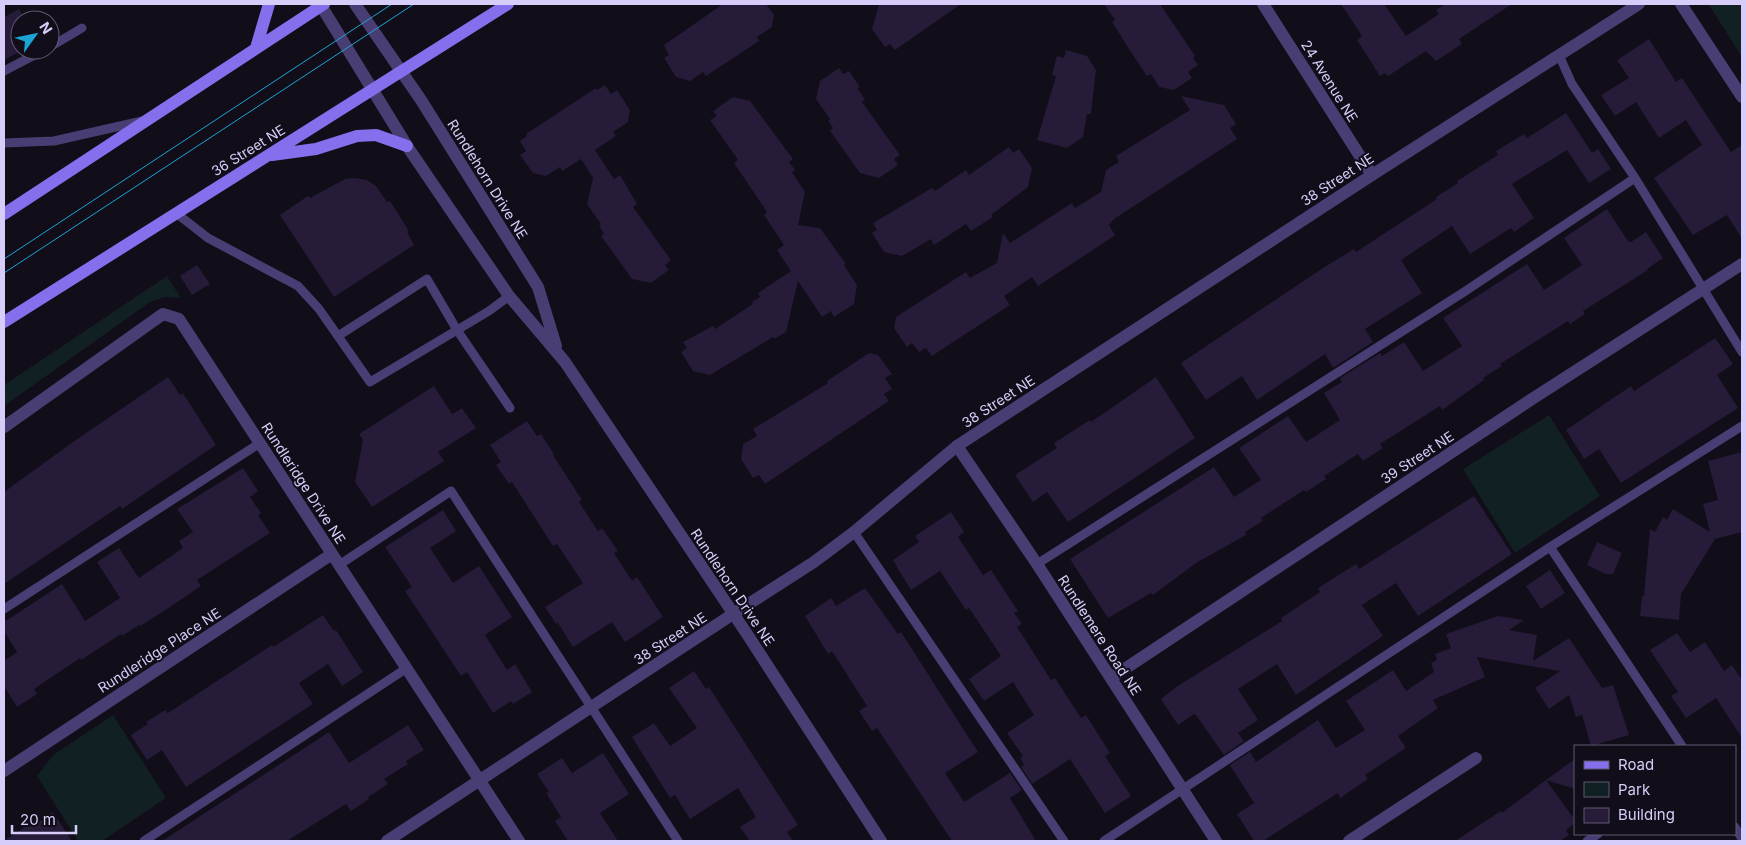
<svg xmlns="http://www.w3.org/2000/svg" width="1746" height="845" font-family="Inter,sans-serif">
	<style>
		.green { fill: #112022 }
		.building { fill: #261b38 }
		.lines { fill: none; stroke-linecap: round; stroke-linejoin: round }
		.service { stroke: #483e73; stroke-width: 9 }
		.minor { stroke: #483e73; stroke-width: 12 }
		.tertiary { stroke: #483e73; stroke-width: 12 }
		.secondary { stroke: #866fec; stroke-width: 12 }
		.tram { stroke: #1ca5d4; stroke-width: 1 }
		.labels { text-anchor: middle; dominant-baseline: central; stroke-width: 4; stroke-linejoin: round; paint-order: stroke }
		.street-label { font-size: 14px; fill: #d8ccf8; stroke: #110d19 }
	</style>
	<rect width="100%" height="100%" fill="#110d19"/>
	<path class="green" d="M1710,4h32v53l-33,-52z
		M167,276l14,22 -17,-1 -14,5 -146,104v-21z
		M1549,415l51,81 -85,57 -52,-84z
		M113,715l53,83 -64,43h-24l-41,-65 16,-21z"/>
	<path class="building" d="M723,4h43l8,11 -2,12 -15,10 2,4 -53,35 -3,-4 -13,9 -14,-4 -12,-19 5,-3 -5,-10z
		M879,4h82l-66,46 -5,-6 -5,3 -13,-18z
		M1104,4h56l35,52 -2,2 5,7 -10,7 4,6 -18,12 -15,-3 -8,-13 -4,2 -18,-27 -17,-27 3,-2z
		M1341,4h43l22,32 33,-22 -3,-4 9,-6h67l-53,35 3,5 -26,17 -10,-10 -38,25 -3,-3 -5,3 -23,-36 5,-4z
		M19,9l6,11h-5v30h3l-19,10v-43z
		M1649,39l27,43 6,-4 49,74 11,-7v94l-15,-24 -34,20 -39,-57 48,-33 -16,-25 -27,18 -23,-36 -21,14 -14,-21 28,-17 -12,-18z
		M1066,50l21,6 9,14 -5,44h-4l-4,23 -16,11 -30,-8 19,-64 -4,-1 5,-19 7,2z
		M839,68l4,6 6,-3 11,16 -3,1 8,11 -3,3 38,53 -6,4 4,6 -19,13 -19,-5 -30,-42 3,-3 -5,-7 2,-2 -14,-20 4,-18z
		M605,85l6,9 6,-4 13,20 -2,12 -15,10 3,4 -21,14 19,29 6,-4 17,29 -4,3 38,53 -6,5 4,5 -18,13 -19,-4 -31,-43 3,-2 -5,-9 2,-1 -14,-20 6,-26 -12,-19 -19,12 -2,-4 -14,9 -13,-3 -13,-18 6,-4 -6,-10 7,-5 -1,-2 70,-46 1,2z
		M1181,96l43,9 12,19 -6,4 7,11 -123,80 -5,6 6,10 -7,5 -70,46 -6,-9 -28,19 6,9 -66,43 -12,8 -6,-8 -7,4 -7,-9 -5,4 -13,-19 2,-11 70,-45 4,6 27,-15 6,-30 7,10 62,-40 3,5 26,-16 5,-22 13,-8 -3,-6 74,-46z
		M733,97l17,4 43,58 -4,3 6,8 -3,2 13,20 -7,33 22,3 26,36 -2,1 13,20 -3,19 -20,13 -3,-6 -9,6 -24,-36 -12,51 -12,7 -1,-2 -63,38 -17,-4 -12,-19 6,-4 -4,-6 30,-16 2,3 38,-25 -1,-2 8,-5 -2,-4 33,-22 -14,-21 7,-5 -20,-30 3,-3 -33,-49 4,-3 -28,-40 7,-4 -4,-5z
		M1566,113l26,40 6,-4 13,20 -22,14 -22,-33 -55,34 22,34 -20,14 -3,-4 -41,26 -18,-28 -51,34 21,33 -57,36 8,13 -40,26 -8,-14 -68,46 -15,-24 -36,24 -25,-37 142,-95 31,-19 2,3 81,-53 -1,-2 22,-14 -1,-2 41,-26 -2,-4 28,-17 3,4z
		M1009,147l4,6 6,-4 13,19 -4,19 -37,28 2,2 -22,14 -5,-7 -32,21 -3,-6 -29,17 -18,-4 -12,-19 5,-3 -4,-7 59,-35 3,3 31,-21 3,5z
		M355,178l12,2 9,6 11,16 3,-1 19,30 -2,1 7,13 -80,52 -54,-82 28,-19 2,2 35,-19z
		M1607,209l21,32 3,1 15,-10 17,26 -16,11 1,1 -65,41 2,3 -15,10 -2,-3 -68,43 2,2 -19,12 1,2 -42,30 -2,-4 -60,38 3,4 -20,13 -5,-7 -34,22 2,3 -20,13 -2,-2 -43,28 2,3 -18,11 1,3 -50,28 -43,32 -2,-2 -43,25 -38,-59 144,-92 20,30 27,-17 -22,-32 49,-32 18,26 34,-22 -16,-27 18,-11 -2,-4 40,-25 2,3 22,-14 19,29 39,-25 -19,-28 84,-54 17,26 38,-25 -18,-27z
		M197,265l13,19 -18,11 -12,-19z
		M1715,338l18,26 -16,11 21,33 -117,75 -22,-34 -15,10 -18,-29 65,-44 3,5z
		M869,353l9,2 14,19 -7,4 7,11 -8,5 5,7 -124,83 -6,-9 -6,3 -12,-19 2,-15 14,-8 -4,-7 75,-46 -1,-2z
		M168,377l12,18 3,-2 33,52 -94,64 -2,-3 -116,78v-92l69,-50z
		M1156,377l39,61 -127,84 -21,-30 -14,10 -18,-27 42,-27 -3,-5 36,-23 1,2z
		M434,386l18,28 10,-6 14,20 -38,24 6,9 -72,46 -17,-25 8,-42 -4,-6z
		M527,421l10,15 4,-2 13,20 -1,1 29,45 -3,2 19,29 4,-3 16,23 -4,2 18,28 5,-4 26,40 -38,25 -13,-20 -39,25 -15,-24 -2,1 -11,-17 38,-24 -26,-39 -4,2 -41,-64 -3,2 -13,-19 5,-3 -11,-17z
		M1742,452v80l-27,7 -34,55 -2,26 -39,-4 2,-20h2l6,-67 5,3 8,-15 4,3 6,-11 37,23 -7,-28 15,-4 -10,-39z
		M243,468l15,23 -8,6 11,16 -3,2 12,18 -73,47 4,6 -37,25 -24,15 -1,-1 -17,11 -1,-2 -40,26 -1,-2 -46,31 3,5 -20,13 -13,-21v-25l13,-9 -13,-21v-9l58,-38 23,37 35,-23 -23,-36 22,-14 20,30 44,-30 -4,-7 14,-9 -16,-23z
		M1474,496l38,58 -94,62 -22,-33 -34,22 21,31 -87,59 -19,-31 -39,25 20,31 -20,13 6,8 -20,14 -28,-40 -2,-1 -16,11 -17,-26 15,-12 106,-66 -1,-3 39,-26 -2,-4 38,-24 3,5z
		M443,510l13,21 -26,17 23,35 26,-17 33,51 -27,18 22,35 8,-6 17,28 -19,12 -2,-3 -18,12 -26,-41 -6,4 -25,-38 -31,-47 7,-4 -27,-40z
		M951,512l13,20 -6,5 25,38 8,-5 15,23 12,18 -4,2 8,11 -5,3 34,53 4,-2 26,40 5,-3 24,38 -5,3 26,40 -26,17 -35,-54 -38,25 -11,-17 3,-2 -4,-7 3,-2 -16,-23 27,-18 -21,-33 -29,19 -15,-22 32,-23 -32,-48 -3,2 -26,-39 -29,19 -13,-21 -5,-9 26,-18 -4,-6z
		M1597,542l25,11 -9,21h-7l-19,-9z
		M1550,570l15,23 -24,16 -15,-23z
		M865,588l33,46 3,-2 77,120 -33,21 19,29 46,-29 12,17 -12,8 26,43h-84l-75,-113 -5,3 -13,-20 8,-5 -35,-55 -4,3 -23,-38 26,-18 5,8z
		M323,615l11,16 2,-1 27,42 -21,14 -14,-22 -29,19 14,21 -127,83 -24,-37 -15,10 -16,-25 17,-11 -2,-2 19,-12 3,3 104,-68 1,2z
		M1498,616l26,4 -15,10 28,5 -4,26 36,-23 33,50 11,-3 16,50 -38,11 -9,-31 -6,2 -7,-22 -20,14 -14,-21 25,-17 -83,-14 8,20 -52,23 5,8 -40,28 8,12 -41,27 3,4 -28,19 -2,-5 -75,48h-9l-17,-27 17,-11 -24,-38 20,-13 6,10 62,-42 18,28 29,-18 -19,-29 47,-31 13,21 28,-19 -3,-9 6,-3 -2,-6 16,-6 -5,-14z
		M1677,633l13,19 15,-10 19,29 8,-6 10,15v58l-26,-40 -30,20 -15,-22 7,-4 -28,-42z
		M694,671l12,18 3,-2 89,138 -11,7 6,9h-43l-10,-14 16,-10 -18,-29 -48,31 -15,-24 -5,3 -38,-61 22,-14 16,23 27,-18 -28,-40z
		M408,725l16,25 -18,11 2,3 -24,15 4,5 -20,13 1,2 -18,12 -5,-7 -59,37h-125l167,-109 20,31z
		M603,753l26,41 -29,19 18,28h-50l-13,-20 6,-4 -15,-24 3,-1 -12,-18 25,-16 10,15z
		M1575,759v30l-29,-9z
		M1546,780l29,40v3l-9,7 3,5 -9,6h-105l46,-30 1,2z
		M53,812l19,29h-68l30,-20 2,3z"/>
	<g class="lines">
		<path class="service" d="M50,47l32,-19
			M1559,55l13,29 63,94 107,174
			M4,71l40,-21
			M4,143l50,-2 88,-20
			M176,213l32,25 90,48 21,23 51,73 119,-71 20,-15
			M338,336l89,-57 30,51 53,78
			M854,532l210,309
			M1550,547l132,199
			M1037,564l427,-272 171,-114
			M339,565l112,-74 227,350
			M4,609l256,-166
			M1735,827l7,12
			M144,841l263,-173
			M1104,841l446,-294 192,-121
			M1587,841l11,-7"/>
		<path class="minor" d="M1263,4l109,171
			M1681,4l61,93
			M4,427l159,-113 16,5 340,522
			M957,446l80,118 179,277
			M1111,678l421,-279 210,-135
			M4,771l328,-217
			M387,841l346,-227
			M1349,841l127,-83"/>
		<path class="tertiary" d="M320,4l87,142 102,150 56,66 184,275 132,204
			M355,4l66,96 117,187 18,59
			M733,614l81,-52 40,-30 103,-86 415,-271 267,-171"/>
		<path class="secondary" d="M256,48l13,-44
			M272,155l44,-6 41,-13 19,-1 31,11
			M4,214l320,-210
			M4,322l504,-318"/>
		<path class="tram" d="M4,259l388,-255
			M4,273l410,-269"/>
	</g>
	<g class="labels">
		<g class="street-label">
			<text transform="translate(1330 81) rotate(58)">24 Avenue NE</text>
			<text transform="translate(248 150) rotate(-32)">36 Street NE</text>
			<text transform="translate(488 179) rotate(58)">Rundlehorn Drive NE</text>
			<text transform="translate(1337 179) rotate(-33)">38 Street NE</text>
			<text transform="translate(998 401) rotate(-33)">38 Street NE</text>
			<text transform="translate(1417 457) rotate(-33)">39 Street NE</text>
			<text transform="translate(304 483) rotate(57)">Rundleridge Drive NE</text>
			<text transform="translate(733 587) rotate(56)">Rundlehorn Drive NE</text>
			<text transform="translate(1100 635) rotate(57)">Rundlemere Road NE</text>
			<text transform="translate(670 638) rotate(-33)">38 Street NE</text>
			<text transform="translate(159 650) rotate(-33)">Rundleridge Place NE</text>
		</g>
	</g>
	<rect width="1746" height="845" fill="none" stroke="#d8ccf8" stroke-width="10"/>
	<rect x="1574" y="745" width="162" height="90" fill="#110d19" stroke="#615972"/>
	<rect x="1584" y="761" width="25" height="8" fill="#866fec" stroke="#615972"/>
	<text x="1618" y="770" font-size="15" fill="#d8ccf8">Road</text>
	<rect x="1584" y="782" width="25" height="15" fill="#112022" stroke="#615972"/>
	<text x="1618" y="795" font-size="15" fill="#d8ccf8">Park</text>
	<rect x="1584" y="808" width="25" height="15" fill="#261b38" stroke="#615972"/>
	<text x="1618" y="820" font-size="15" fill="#d8ccf8">Building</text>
	<g transform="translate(35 35) rotate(57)"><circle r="24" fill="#110d19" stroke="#615972"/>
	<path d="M0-4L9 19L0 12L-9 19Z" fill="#1ca5d4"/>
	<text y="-8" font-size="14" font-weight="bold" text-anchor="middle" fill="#d8ccf8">N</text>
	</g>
	<path d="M12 825v8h64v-8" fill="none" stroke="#d8ccf8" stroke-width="2.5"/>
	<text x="20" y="825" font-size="15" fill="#d8ccf8" stroke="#110d19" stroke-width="4" paint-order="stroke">20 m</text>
</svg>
